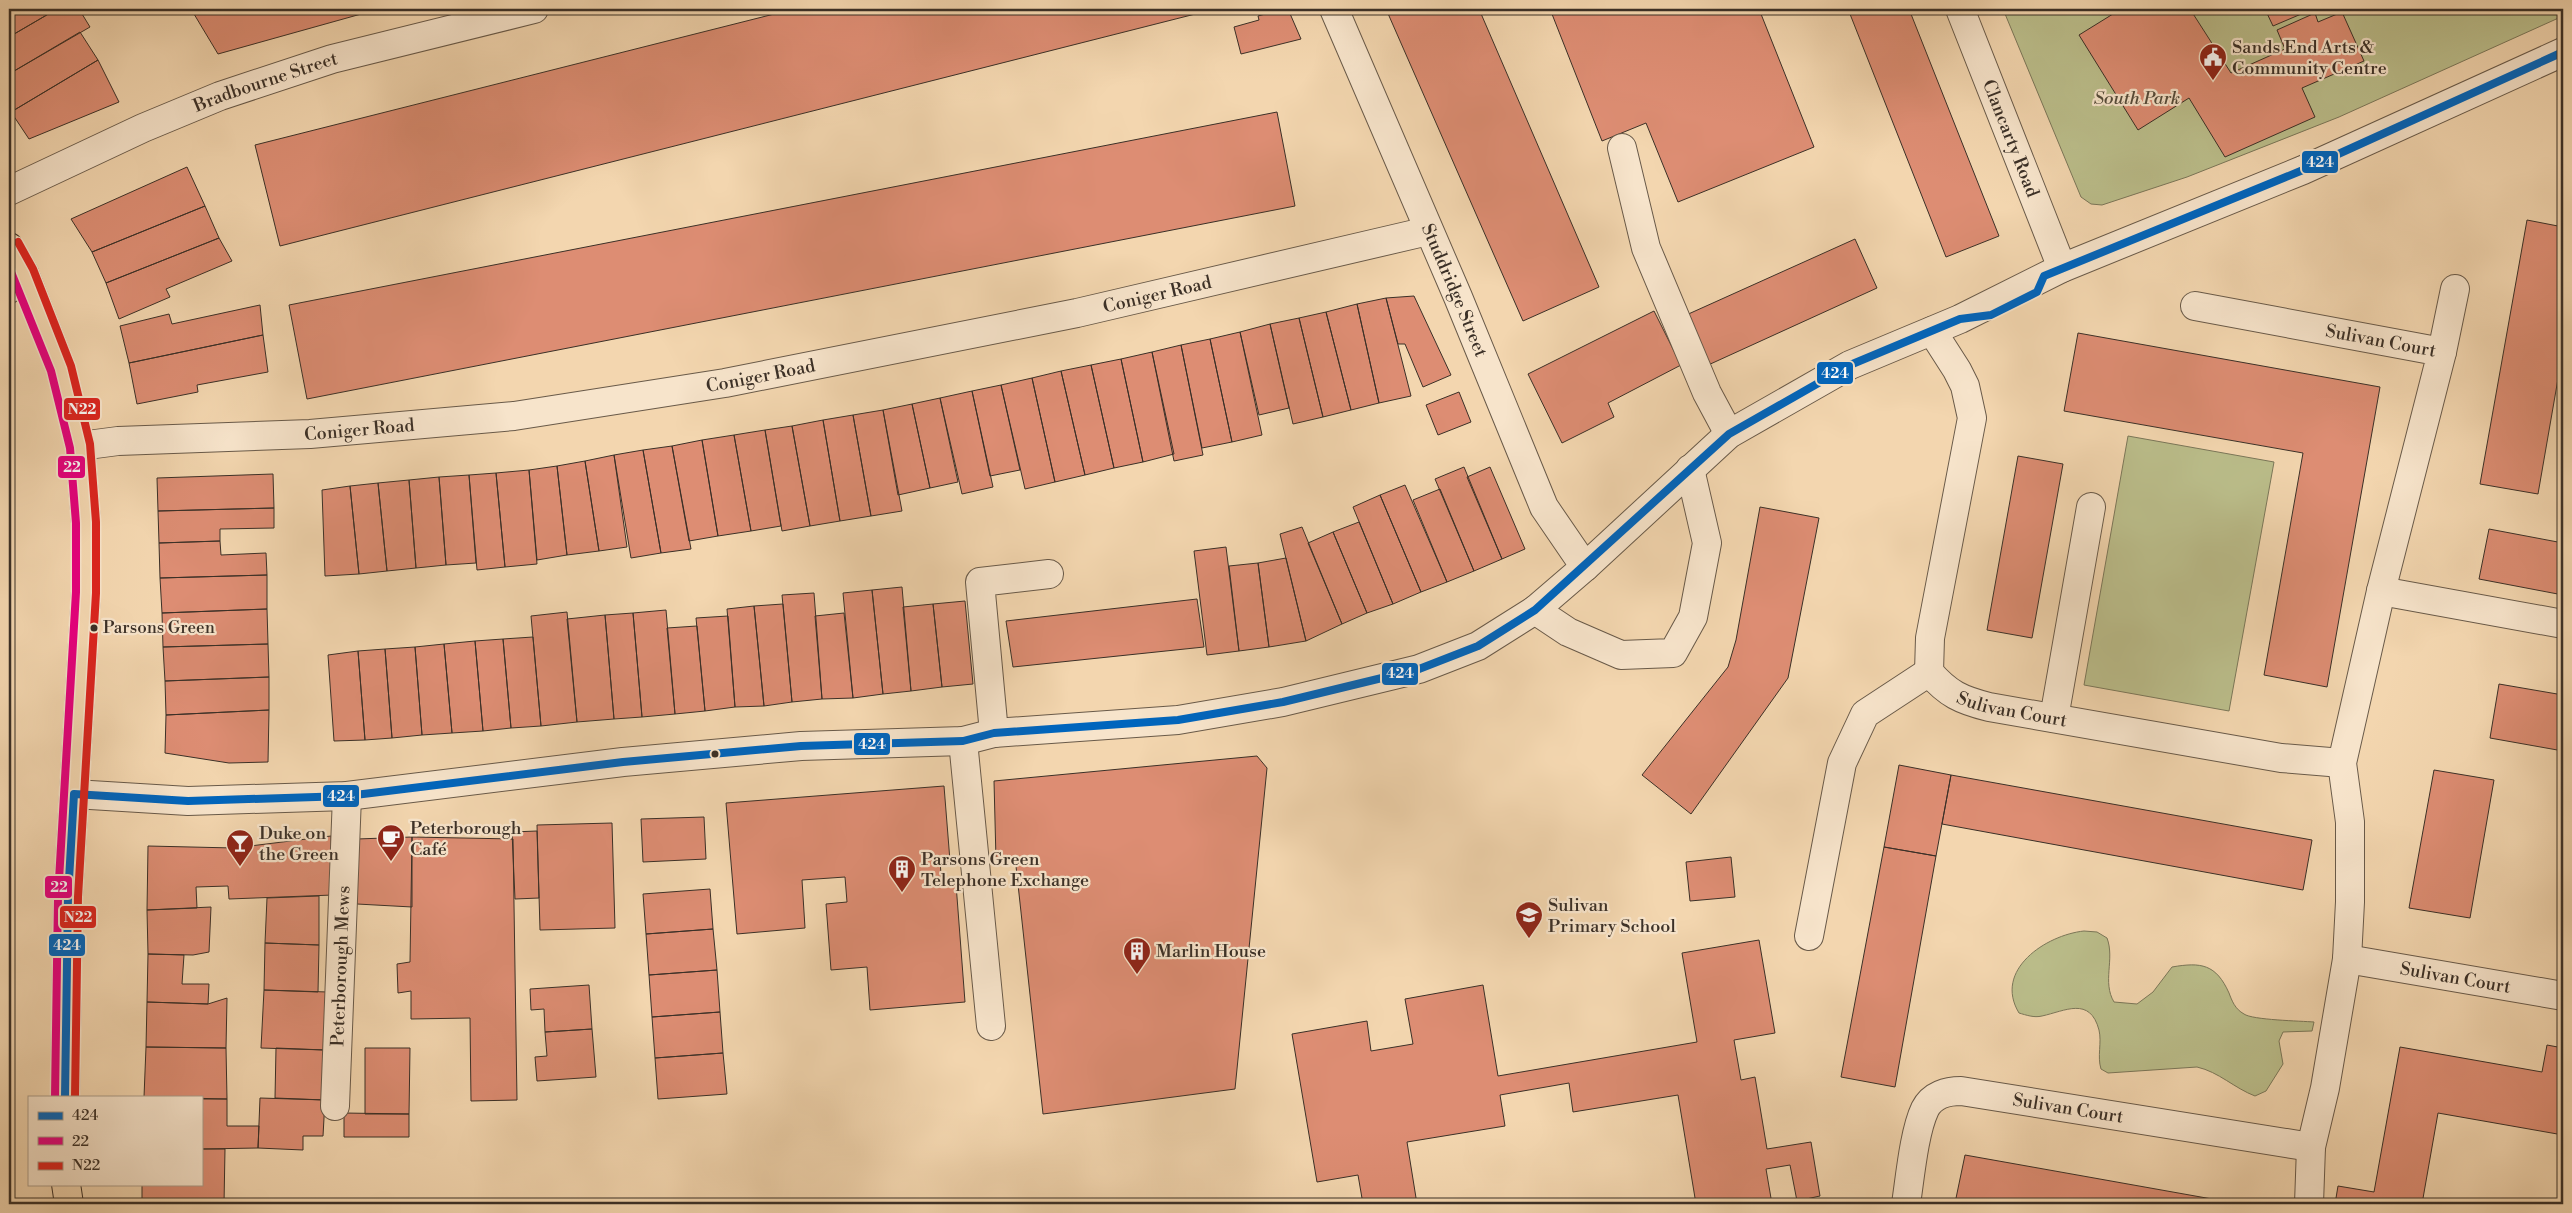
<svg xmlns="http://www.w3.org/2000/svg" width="2572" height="1213" font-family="'Libre Bodoni',serif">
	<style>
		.green { fill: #bbbe8b; stroke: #7b7759 }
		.building { fill: #dd8d73; stroke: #3b3027 }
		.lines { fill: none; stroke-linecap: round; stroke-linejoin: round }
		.minor-casing { stroke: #695a49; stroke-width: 30 }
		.major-casing { stroke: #3b3027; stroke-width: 30 }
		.minor { stroke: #f7e4cb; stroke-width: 28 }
		.major { stroke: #f3d6af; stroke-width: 28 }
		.bus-1-casing { stroke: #f7e4cb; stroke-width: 11 }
		.bus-2-casing { stroke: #f7e4cb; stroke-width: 11 }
		.bus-3-casing { stroke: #f7e4cb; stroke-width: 11 }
		.bus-1 { stroke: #0065bd; stroke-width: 8 }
		.bus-2 { stroke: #e5007d; stroke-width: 8 }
		.bus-3 { stroke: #dc241f; stroke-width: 8 }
		.bus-dot { fill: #3b3027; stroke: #f7e4cb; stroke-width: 2 }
		.labels { text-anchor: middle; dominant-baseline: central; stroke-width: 4.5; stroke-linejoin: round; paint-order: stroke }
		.bus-label { font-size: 17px; fill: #3b3027; stroke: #f7e4cb; text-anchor: start }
		.poi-label { font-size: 18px; fill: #3b3027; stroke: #f7e4cb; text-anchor: start }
		.street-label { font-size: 18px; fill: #3b3027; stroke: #f7e4cb }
		.park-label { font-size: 18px; font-style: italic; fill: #554c3b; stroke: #f7e4cb }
		.line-badge { stroke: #f7e4cb; stroke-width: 2 }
		.badge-label { font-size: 14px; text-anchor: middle; font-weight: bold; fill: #fff }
	</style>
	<rect width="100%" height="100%" fill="#f3d6af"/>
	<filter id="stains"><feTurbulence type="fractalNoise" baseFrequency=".004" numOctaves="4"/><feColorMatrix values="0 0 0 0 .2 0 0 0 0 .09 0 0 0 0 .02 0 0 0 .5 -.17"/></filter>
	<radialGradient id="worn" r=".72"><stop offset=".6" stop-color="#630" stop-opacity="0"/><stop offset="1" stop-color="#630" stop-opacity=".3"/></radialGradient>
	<path class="green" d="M2003,9h560v7l-224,101 -152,60 -85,28 -11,-1 -10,-7z
		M2128,436l146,26 -45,249 -145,-26z
		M2084,931l13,1 10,6c8,21 -5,44 7,64l23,2 16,-12 19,-25c29,-5 44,-3 57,26 3,8 6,16 15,21 8,6 57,7 70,8l-2,9 -29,1 -4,9 4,23 -17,27 -11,5c-21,-8 -36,-24 -58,-29l-89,6 -7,-4c-4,-13 1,-26 -2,-39 -9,-34 -34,-19 -57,-14 -8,2 -16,-1 -23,-3 -26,-43 27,-78 65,-82z"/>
	<path class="building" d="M9,9h48l-48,28z
		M57,9h22l11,18 -81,47v-37z
		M191,9h188l-161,45z
		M794,9h421l-935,237 -25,-101z
		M1283,9h5l13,30 -60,15 -7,-27 25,-7 -1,-4z
		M1386,9h93l120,278 -76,34z
		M1550,9h209l55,138 -136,55 -32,-79 -44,18z
		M1848,9h61l90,227 -53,21z
		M2121,9h69l41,64 54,-24 -8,-19 38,-17 3,9 24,-10 22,49 -62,27 13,29 -90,40 -36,-59 -51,32 -59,-95z
		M2265,9h48l-40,17z
		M80,32l18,28 -87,52 -2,-5v-33z
		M98,60l21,42 -90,37 -18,-27z
		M1277,112l18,94 -988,193 -18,-94z
		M187,167l18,39 -113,46 -21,-33z
		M205,206l14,32 -113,45 -14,-31z
		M2527,220l36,7v123l-25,144 -58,-10z
		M219,238l13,23 -66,28 4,8 -51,22 -13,-36z
		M1855,239l22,49 -171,78 -22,-50z
		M1414,296l37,79 -28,12 -18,-43h-7l-12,-46z
		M1386,298l25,98 -32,7 -22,-99z
		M1357,304l22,99 -28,7 -25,-98z
		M260,305l3,30 -134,28 -9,-37 49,-12 3,10z
		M1654,311l27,54 -73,38 6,14 -52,26 -34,-69z
		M1326,312l25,98 -28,7 -24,-99z
		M1299,318l24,99 -30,7 -23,-100z
		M1270,324l19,84 -30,7 -19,-83z
		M1240,332l22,103 -30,7 -22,-103z
		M2078,333l302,54 -53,300 -63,-12 39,-222 -239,-42z
		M263,335l5,37 -71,13 1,7 -61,12 -8,-41z
		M1210,339l22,103 -30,6 -21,-103z
		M1181,345l22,110 -29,6 -22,-109z
		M1152,352l22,102 -31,8 -22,-103z
		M1121,359l22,103 -29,6 -23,-103z
		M1091,365l23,103 -29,7 -24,-104z
		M1061,371l24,104 -30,7 -23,-104z
		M1032,378l23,104 -30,7 -24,-104z
		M1001,385l19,85 -30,6 -18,-85z
		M972,391l21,96 -31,7 -22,-96z
		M1459,392l12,30 -33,13 -12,-30z
		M940,398l18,84 -28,6 -18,-84z
		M912,404l18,84 -32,7 -15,-85z
		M883,410l19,101 -31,5 -18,-101z
		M853,415l18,101 -31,5 -17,-101z
		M823,420l17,101 -30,5 -18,-100z
		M792,426l18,100 -28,5 -17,-101z
		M765,430l16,96 -30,5 -17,-96z
		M734,435l17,96 -33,5 -16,-96z
		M702,440l16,96 -29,5 -17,-95z
		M672,446l19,103 -30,4 -18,-103z
		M643,450l18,103 -30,5 -17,-103z
		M614,455l13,92 -28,4 -14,-90z
		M2018,456l45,8 -31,174 -45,-8z
		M585,461l14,90 -32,4 -10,-89z
		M557,466l10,89 -30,5 -8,-90z
		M1464,467l38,92 -28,12 -39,-92z
		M1490,467l35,82 -23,10 -35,-82z
		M529,470l8,94 -32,3 -9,-94z
		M496,473l9,94 -28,3 -8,-95z
		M273,474l1,34 -116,3 -1,-33z
		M469,475l7,88 -30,2 -7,-88z
		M439,477l7,88 -30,3 -7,-88z
		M409,480l7,88 -29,3 -9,-88z
		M378,483l9,88 -28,3 -9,-88z
		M1405,485l42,97 -26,10 -41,-97z
		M350,486l9,88 -34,2 -3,-86z
		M1440,489l34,82 -27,11 -34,-82z
		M1380,495l41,97 -28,12 -40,-97z
		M1760,507l59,11 -31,160 -97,136 -49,-39 86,-108 8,-27z
		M274,508v20l-54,1v12l-61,2 -1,-32z
		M1359,522l34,82 -26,9 -34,-81z
		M1302,527l40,97 -36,17 -26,-107z
		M2489,529l74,14v52l-84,-16z
		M1333,532l34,81 -25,11 -34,-81z
		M220,541l1,14 45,-2 1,22 -107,3 -1,-35z
		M1226,547l13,104 -32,4 -13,-104z
		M1286,558l20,83 -37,6 -11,-84z
		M1258,563l11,84 -30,4 -10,-85z
		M267,575v34l-105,4 -2,-35z
		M902,587l9,104 -28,3 -11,-104z
		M872,590l11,104 -30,4 -10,-105z
		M814,593l8,106 -30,3 -10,-107z
		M1197,599l7,48 -191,20 -7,-46z
		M965,601l8,83 -31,3 -9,-83z
		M783,604l9,98 -28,4 -10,-100z
		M933,604l9,83 -31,4 -8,-84z
		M754,606l10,100 -29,1 -8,-98z
		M267,609l1,35 -105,3 -1,-34z
		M666,610l9,104 -33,3 -9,-104z
		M567,612l10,110 -36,4 -10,-110z
		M633,613l9,104 -28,2 -9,-104z
		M844,613l9,85 -31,1 -7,-83z
		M605,615l9,104 -37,3 -10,-103z
		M728,616l7,91 -30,4 -9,-93z
		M697,626l8,85 -30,3 -8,-86z
		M533,637l8,89 -30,2 -8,-89z
		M503,639l8,89 -28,3 -8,-90z
		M475,641l8,90 -31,2 -8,-89z
		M268,644l1,33 -104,4 -2,-34z
		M444,644l8,89 -30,2 -7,-88z
		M415,647l7,88 -30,3 -7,-89z
		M385,649l7,89 -27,2 -7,-89z
		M358,651l7,89 -31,1 -6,-86z
		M269,677v33l-103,5 -1,-34z
		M2499,684l64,11v56l-73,-13z
		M269,710l-1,52 -39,1 -64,-10 1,-38z
		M1257,756l10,12 -32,321 -192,25 -28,-257 -19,3 -2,-79z
		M1899,765l52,10 -15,81 -52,-9z
		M2434,770l60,10 -24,138 -61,-10z
		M1951,775l361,65 -9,50 -361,-66z
		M944,786l6,75 -10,1 2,23 14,-1 9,118 -95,8 -3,-43 -36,3 -5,-66 21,-2 -2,-25 -43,3 3,48 -68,6 -11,-131z
		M704,817l2,42 -63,3 -2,-43z
		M612,823l3,105 -75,2 -3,-105z
		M537,831l2,67 -24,1 -3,-67z
		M331,836l2,59 -104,4 -1,-13 -32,1 1,21 -50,2 1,-64 86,2z
		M412,837l101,2 4,261 -46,1 -1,-83 -59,1v-28l-13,2 -1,-29 13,-2z
		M412,837v70l-55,-3v-65z
		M1884,847l52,9 -41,231 -54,-10z
		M1731,857l4,40 -45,4 -4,-39z
		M710,889l3,40 -67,5 -3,-40z
		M319,896v49l-54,-2 2,-45z
		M211,907l-2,45 -16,3 -45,-1 -1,-44z
		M713,929l4,41 -68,5 -3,-41z
		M1759,940l16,93 -41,7 7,40 14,-3 12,72 44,-7 9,54 -23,5 -7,-36 -24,4 6,35h-76l-18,-109 -105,17 -4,-29 -69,12 5,31 -98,16 10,62h-54l-5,-29 -41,7 -25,-148 75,-13 4,30 42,-7 -8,-45 78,-14 15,91 199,-34 -15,-89z
		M265,943l54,2 -1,47 -54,-2z
		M148,954l36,1 -2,29h27l-1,20 -61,-2z
		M717,970l3,42 -68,5 -3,-42z
		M589,985l3,44 -47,3 -1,-23 -13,1 -1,-21z
		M264,990l64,2 -3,58 -64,-2z
		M227,998l-1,50 -80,-1 1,-45 61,2z
		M720,1012l3,41 -68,5 -3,-41z
		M592,1029l4,48 -59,4 -2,-24 12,-1 -2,-24z
		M2547,1045l16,3v87l-125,-22 -16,91h-87l3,-18 36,6 26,-145 142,25z
		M146,1047l80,1 1,51 -83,-2z
		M276,1048l49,2v50l-50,-2z
		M365,1048h45l-1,66h-44z
		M723,1053l4,41 -69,5 -3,-41z
		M260,1098l65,2 -2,36h-20v14l-45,-2z
		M201,1099h26v27h32l-1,22 -57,1z
		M344,1113l65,1v23h-65z
		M201,1149h24l-1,55h-82v-20h59z
		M1965,1155l275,49h-276l-9,-1z
		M1215,1200l1,4h-22z"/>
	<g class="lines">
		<g class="minor-casing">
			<g id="minor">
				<path id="s1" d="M1334,9l124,288 86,210 41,60"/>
				<path id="s2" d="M1960,9l102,259"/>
				<path d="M1622,148l24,100 61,145 22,41"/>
				<path id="s3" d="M9,191l134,-63 77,-32 112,-37 202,-50"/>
				<path d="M9,289l15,-16"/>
				<path id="s4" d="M2195,306l247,46 -61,239 -39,172 8,59v80l-3,57 -22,129 -14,59 -2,57"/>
				<path id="s5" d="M1932,331l25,39 8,16 7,32 -42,220 -1,34c19,22 32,28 60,35l292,51 61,5"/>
				<path d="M2442,352l13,-63"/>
				<path id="s6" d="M80,446l38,-5 192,-7 204,-18 211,-33 352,-70 351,-82"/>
				<path d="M2381,591l182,33"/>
				<path d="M1535,610l33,22 53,23 52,-2 20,-36 14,-74 -17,-74"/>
				<path d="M2054,718l37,-211"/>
				<path d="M994,733l-14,-151 69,-8"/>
				<path d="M963,741l28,285"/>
				<path d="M74,794l114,7 159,-5 276,-34 178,-16 162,-5 31,-8 184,-13 105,-18 136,-33 59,-23 57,-36 50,-43 144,-133 121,-69 110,-46 102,-51 241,-98 260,-118"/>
				<path d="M1809,936l33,-173 23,-49 64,-42"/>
				<path id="s7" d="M2347,959l216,37"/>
				<path id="s8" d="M335,1106l12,-310"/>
				<path id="s9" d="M1906,1204c4,-26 8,-72 19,-95 7,-14 22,-18 36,-18l350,56"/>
			</g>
		</g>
		<g class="major-casing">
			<path id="major" d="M9,247l15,26 37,95 19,78 6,77v69l-18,305 -3,200
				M66,1184l3,20"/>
		</g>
		<use href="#minor" class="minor"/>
		<use href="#major" class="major"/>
		<g class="bus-1-casing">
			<path id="bus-1" d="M74,794l114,7 159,-5 276,-34 178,-16 162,-5 31,-8 184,-13 105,-18 136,-33 59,-23 57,-36 194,-176 121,-69 110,-46 31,-4 46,-23 7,-16 259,-106 260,-118
				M65,1097l3,-200 6,-103"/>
		</g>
		<g class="bus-2-casing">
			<path id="bus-2" d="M9,267l42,104 19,77 6,75v69l-18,305 -3,200"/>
		</g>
		<g class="bus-3-casing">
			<path id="bus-3" d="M18,242l15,27 38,97 19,78 6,78v71l-18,304 -3,200"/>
		</g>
		<use href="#bus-1" class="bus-1"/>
		<use href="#bus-2" class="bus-2"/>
		<use href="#bus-3" class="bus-3"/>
	</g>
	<defs>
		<g id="civic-pin" transform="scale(1.4375)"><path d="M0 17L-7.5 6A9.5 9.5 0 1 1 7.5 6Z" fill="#8f2418" stroke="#f7e4cb"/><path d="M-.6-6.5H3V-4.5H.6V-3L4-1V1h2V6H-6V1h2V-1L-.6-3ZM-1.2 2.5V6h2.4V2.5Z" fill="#fff"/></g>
		<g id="cafe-pin" transform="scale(1.4375)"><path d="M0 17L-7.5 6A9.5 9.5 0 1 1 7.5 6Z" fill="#8f2418" stroke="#f7e4cb"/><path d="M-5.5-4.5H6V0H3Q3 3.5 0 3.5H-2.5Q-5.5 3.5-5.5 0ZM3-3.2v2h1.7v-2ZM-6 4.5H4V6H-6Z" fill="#fff"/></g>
		<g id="bar-pin" transform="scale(1.4375)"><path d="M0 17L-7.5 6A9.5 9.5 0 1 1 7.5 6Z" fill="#8f2418" stroke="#f7e4cb"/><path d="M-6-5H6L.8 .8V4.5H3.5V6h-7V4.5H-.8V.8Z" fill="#fff"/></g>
		<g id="building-pin" transform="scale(1.4375)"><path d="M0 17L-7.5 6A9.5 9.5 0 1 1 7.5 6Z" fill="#8f2418" stroke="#f7e4cb"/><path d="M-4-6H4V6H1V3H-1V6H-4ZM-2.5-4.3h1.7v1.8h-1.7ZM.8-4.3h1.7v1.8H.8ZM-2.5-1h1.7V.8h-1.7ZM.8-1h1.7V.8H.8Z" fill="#fff"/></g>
		<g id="school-pin" transform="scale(1.4375)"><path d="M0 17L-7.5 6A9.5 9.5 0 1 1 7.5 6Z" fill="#8f2418" stroke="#f7e4cb"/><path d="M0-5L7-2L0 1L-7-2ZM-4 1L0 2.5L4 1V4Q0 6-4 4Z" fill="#fff"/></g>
	</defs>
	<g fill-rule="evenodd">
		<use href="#civic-pin" x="2213" y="57"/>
		<use href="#cafe-pin" x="391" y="838"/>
		<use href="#bar-pin" x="240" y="843"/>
		<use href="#building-pin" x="902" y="869"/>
		<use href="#school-pin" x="1529" y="915"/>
		<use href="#building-pin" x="1137" y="951"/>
	</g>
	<g class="bus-dot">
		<circle cx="94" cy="628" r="4.5"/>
		<circle cx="715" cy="754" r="4.5"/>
	</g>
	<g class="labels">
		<g class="bus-label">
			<text x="103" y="628">Parsons Green</text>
		</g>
		<g class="poi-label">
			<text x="2232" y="47">Sands End Arts &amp;<tspan x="2232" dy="21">Community Centre</tspan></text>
			<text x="410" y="828">Peterborough<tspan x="410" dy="21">Café</tspan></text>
			<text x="259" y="833">Duke on<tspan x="259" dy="21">the Green</tspan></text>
			<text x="921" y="859">Parsons Green<tspan x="921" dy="21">Telephone Exchange</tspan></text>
			<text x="1548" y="905">Sulivan<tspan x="1548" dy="21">Primary School</tspan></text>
			<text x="1156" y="951">Marlin House</text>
		</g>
		<g class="street-label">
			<text stroke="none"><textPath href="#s3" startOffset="279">Bradbourne Street</textPath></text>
			<text stroke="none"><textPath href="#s2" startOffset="139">Clancarty Road</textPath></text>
			<text stroke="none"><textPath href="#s1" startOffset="306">Studdridge Street</textPath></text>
			<text stroke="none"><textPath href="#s6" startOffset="1090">Coniger Road</textPath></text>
			<text stroke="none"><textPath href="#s4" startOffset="189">Sulivan Court</textPath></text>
			<text stroke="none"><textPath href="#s6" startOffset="685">Coniger Road</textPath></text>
			<text stroke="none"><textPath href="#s6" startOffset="280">Coniger Road</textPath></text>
			<text stroke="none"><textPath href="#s5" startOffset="449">Sulivan Court</textPath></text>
			<text stroke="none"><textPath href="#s8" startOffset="140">Peterborough Mews</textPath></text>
			<text stroke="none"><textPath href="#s7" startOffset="110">Sulivan Court</textPath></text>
			<text stroke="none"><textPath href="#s9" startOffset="248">Sulivan Court</textPath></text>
		</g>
		<g class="park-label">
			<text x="2137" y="98">South Park</text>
		</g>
	</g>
	<g class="line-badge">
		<rect x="2301" y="150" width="38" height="24" rx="5" fill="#0065bd"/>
		<rect x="1816" y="361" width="38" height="24" rx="5" fill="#0065bd"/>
		<rect x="63" y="397" width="38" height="24" rx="5" fill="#dc241f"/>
		<rect x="57" y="455" width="29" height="24" rx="5" fill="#e5007d"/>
		<rect x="1381" y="662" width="38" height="24" rx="5" fill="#0065bd"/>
		<rect x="853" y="732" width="38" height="24" rx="5" fill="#0065bd"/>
		<rect x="322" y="784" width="38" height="24" rx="5" fill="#0065bd"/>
		<rect x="44" y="875" width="29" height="24" rx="5" fill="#e5007d"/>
		<rect x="59" y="905" width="38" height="24" rx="5" fill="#dc241f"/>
		<rect x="48" y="933" width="38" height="24" rx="5" fill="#0065bd"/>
	</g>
	<g class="badge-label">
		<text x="2320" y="167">424</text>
		<text x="1835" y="378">424</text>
		<text x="82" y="414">N22</text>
		<text x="72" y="472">22</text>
		<text x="1400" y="678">424</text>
		<text x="872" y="749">424</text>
		<text x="341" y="801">424</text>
		<text x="59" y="892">22</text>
		<text x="78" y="922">N22</text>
		<text x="67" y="950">424</text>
	</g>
	<rect width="2572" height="1213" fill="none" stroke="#f3d6af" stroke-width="30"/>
	<rect x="10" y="10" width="2552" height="1193" fill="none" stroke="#3b3027" stroke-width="2.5"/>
	<rect x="15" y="15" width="2542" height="1183" fill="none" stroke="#3b3027"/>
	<rect x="28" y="1096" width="175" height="90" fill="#f7e4cb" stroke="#ac9c89"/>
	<rect x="38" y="1112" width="25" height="8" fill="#0065bd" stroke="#ac9c89"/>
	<text x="72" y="1120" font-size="15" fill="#3b3027">424</text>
	<rect x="38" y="1137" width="25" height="8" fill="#e5007d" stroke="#ac9c89"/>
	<text x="72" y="1146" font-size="15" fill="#3b3027">22</text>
	<rect x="38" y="1162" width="25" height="8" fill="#dc241f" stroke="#ac9c89"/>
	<text x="72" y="1170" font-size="15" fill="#3b3027">N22</text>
	<rect width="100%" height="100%" filter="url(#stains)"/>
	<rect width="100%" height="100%" fill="url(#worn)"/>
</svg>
